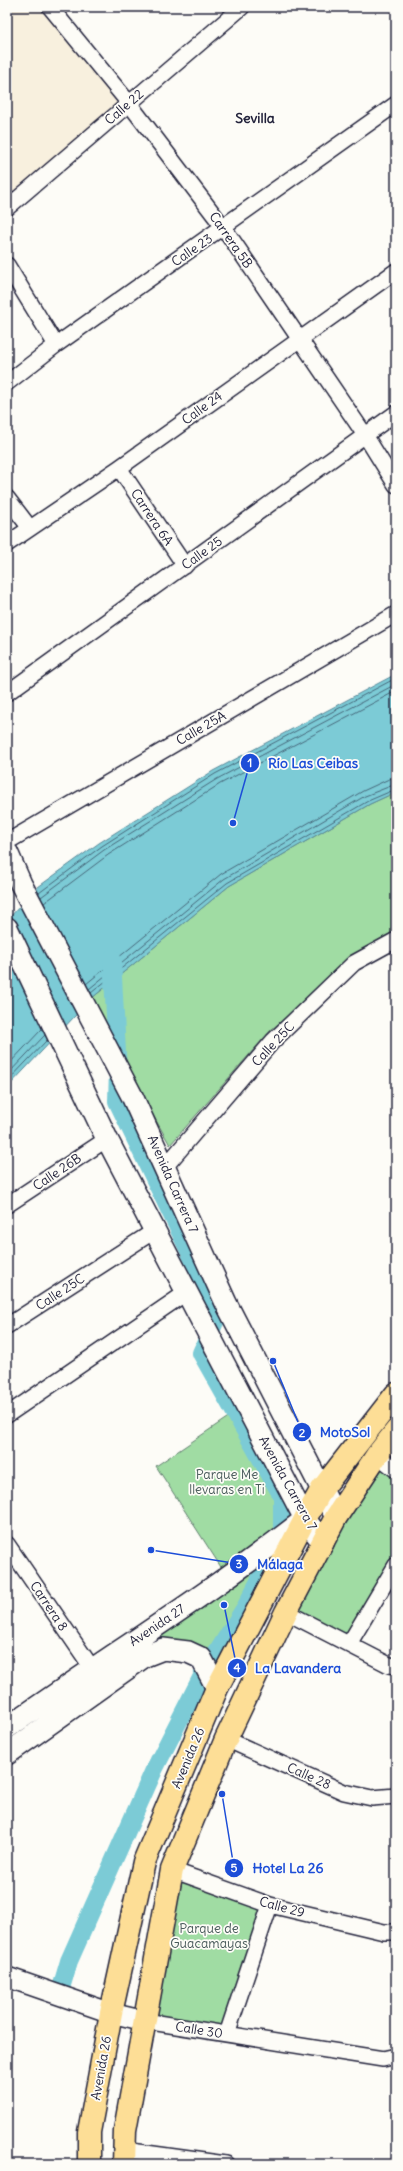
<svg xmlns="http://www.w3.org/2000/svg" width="403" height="2171" font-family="Delius,sans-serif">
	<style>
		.built { fill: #f8f0de }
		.green { fill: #a0dca3; stroke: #617f6f }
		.water { fill: #7bcbd6; stroke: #578798 }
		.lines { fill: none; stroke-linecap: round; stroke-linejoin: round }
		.shore { stroke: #466679; stroke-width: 1 }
		.canal { stroke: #7bcbd6; stroke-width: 18 }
		.minor-casing { stroke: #22223b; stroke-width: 18 }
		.tertiary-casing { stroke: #22223b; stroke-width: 22 }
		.secondary-casing { stroke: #22223b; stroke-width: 24 }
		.primary-casing { stroke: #22223b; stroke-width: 25 }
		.minor { stroke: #fdfcf7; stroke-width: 15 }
		.tertiary { stroke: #fdfcf7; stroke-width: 19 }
		.secondary { stroke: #fdfcf7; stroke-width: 21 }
		.primary { stroke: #fdde96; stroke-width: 22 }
		.labels { text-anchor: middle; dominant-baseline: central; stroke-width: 3.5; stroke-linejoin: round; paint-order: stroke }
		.street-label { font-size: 13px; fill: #22223b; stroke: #fdfcf7 }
		.park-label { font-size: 13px; fill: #485a5a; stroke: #fdfcf7 }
		.neighbourhood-label { font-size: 14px; font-weight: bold; fill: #22223b; stroke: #fdfcf7 }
		.leader { fill: none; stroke: #1d4ed8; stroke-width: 1.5 }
		.callout-dot { fill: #1d4ed8; stroke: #fdfcf7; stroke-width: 1.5 }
		.mark-label { font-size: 12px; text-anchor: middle; font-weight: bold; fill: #fff }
		.callout-label { font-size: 14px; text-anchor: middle; font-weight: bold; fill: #1d4ed8; stroke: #fdfcf7; stroke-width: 3.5; stroke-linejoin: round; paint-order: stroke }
	</style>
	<rect width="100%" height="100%" fill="#fdfcf7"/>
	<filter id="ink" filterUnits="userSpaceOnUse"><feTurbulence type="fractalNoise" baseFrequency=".025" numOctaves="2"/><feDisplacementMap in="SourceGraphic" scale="8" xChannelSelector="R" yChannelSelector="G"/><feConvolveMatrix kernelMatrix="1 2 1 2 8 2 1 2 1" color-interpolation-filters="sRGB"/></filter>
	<g filter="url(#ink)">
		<path class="built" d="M7,7h43l78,95 -121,103z"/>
		<path class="green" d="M396,792v141l-27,12 -99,86 -100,114 -25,-44 -53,-103 137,-112 141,-82z
			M246,1405l59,114 -50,40 20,17 -58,112 -45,-44 -24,-12 80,-54 -72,-112z
			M377,1455l19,15v95l-47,79 -62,-32z
			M172,1870l98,35 -43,129 -82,-13z"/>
		<path class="water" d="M396,674v118l-26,12 -141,82 -137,112 -85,90v-168l31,-33 61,-44 114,-72z"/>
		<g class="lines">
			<path class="shore" d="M39,893l63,-47 113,-72 181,-96
				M41,897l63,-47 113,-71 179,-95
				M44,903l64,-48 112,-71 176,-93
				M86,984l135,-110 142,-83 26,-12 7,-1
				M89,989l135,-110 141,-83 31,-12
				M91,993l136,-110 141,-82 28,-12
				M7,1066l35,-37
				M7,1075l38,-40
				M7,1082l40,-42"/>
			<path class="canal" d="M46,1991l13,4 10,-34 85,-191 47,-92 45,-72 36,-69v-41l-81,-143 18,-40 -102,-212 1,-30 -6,-113"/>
			<g class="minor-casing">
				<path id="minor" d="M50,7l78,95 96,126 141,207 31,50
					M7,208l235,-201
					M7,265l49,80
					M7,383l49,-38 340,-241
					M119,468l66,98
					M7,498l23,30
					M7,544l112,-76 277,-197
					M7,693l389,-280
					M7,842l389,-228
					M165,1167l108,-126 81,-78 42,-23
					M7,1205l100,-66
					M7,1326l147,-95
					M7,1415l180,-123
					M377,1455l19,15
					M7,1544l85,124
					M286,1612l103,53 7,1
					M349,1644l47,-79
					M226,1739l118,53 28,6 24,-2
					M172,1870l98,35 114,27h12
					M145,2021l238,38 13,-3
					M227,2034l43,-129
					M124,2150l102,14"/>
			</g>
			<g class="tertiary-casing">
				<path id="tertiary" d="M7,1977l104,36 34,8"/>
			</g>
			<g class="secondary-casing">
				<path id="secondary" d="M7,852l14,32 111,212 94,207 110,214
					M7,928l100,211 198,380 18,24
					M7,1728c99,-70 203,-134 298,-209
					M7,1754l138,-98 18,-7 25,3 13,6 16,30"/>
			</g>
			<g class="primary-casing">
				<path id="primary" d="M89,2164v-32l22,-119 33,-151 73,-174 88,-169 17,-30 74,-95
					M124,2164l1,-34 47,-260 54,-131 60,-127 50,-95 41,-62 19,-24"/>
			</g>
			<use href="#minor" class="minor"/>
			<use href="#tertiary" class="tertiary"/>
			<use href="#secondary" class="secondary"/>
			<use href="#primary" class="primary"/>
		</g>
	</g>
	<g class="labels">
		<g class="street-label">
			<text transform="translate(124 107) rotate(-41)">Calle 22</text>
			<text transform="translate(231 240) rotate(55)">Carrera 5B</text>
			<text transform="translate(192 250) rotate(-35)">Calle 23</text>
			<text transform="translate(202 408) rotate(-36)">Calle 24</text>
			<text transform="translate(152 517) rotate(56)">Carrera 6A</text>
			<text transform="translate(202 553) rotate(-36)">Calle 25</text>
			<text transform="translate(201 728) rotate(-30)">Calle 25A</text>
			<text transform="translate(273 1044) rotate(-47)">Calle 25C</text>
			<text transform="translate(57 1172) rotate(-34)">Calle 26B</text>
			<text transform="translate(173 1184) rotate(66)">Avenida Carrera 7</text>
			<text transform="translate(60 1292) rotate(-33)">Calle 25C</text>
			<text transform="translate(288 1483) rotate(61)">Avenida Carrera 7</text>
			<text transform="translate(49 1606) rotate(56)">Carrera 8</text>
			<text transform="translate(157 1625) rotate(-34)">Avenida 27</text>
			<text transform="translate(188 1758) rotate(-67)">Avenida 26</text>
			<text transform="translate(309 1776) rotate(24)">Calle 28</text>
			<text transform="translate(282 1907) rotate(15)">Calle 29</text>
			<text transform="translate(199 2030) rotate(9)">Calle 30</text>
			<text transform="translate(101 2068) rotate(-80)">Avenida 26</text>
		</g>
		<g class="park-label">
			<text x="227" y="1474">Parque Me<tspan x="227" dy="15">llevaras en Ti</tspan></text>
			<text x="209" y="1928">Parque de<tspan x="209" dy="15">Guacamayas</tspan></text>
		</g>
		<g class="neighbourhood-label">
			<text x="255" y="118">Sevilla</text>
		</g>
	</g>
	<path class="leader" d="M233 823L250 763M273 1361L302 1432M151 1550L239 1564M224 1605L237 1668M222 1794L234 1868"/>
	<g class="callout-dot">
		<circle cx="233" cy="823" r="4"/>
		<circle cx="273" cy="1361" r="4"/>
		<circle cx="151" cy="1550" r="4"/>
		<circle cx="224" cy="1605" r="4"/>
		<circle cx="222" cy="1794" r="4"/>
		<circle cx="250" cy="763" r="10"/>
		<circle cx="302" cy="1432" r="10"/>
		<circle cx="239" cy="1564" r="10"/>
		<circle cx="237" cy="1668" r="10"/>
		<circle cx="234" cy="1868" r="10"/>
	</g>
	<g class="mark-label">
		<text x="250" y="767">1</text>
		<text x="302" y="1437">2</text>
		<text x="239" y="1568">3</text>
		<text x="237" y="1672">4</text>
		<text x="234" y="1872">5</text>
	</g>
	<g class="callout-label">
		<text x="313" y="768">Río Las Ceibas</text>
		<text x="345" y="1437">MotoSol</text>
		<text x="280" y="1569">Málaga</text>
		<text x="298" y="1673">La Lavandera</text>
		<text x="288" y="1873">Hotel La 26</text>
	</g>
	<rect width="403" height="2171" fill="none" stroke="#fdfcf7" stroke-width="24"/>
	<rect x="12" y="12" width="379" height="2147" fill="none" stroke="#22223b" stroke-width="1.5" filter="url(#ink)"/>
</svg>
